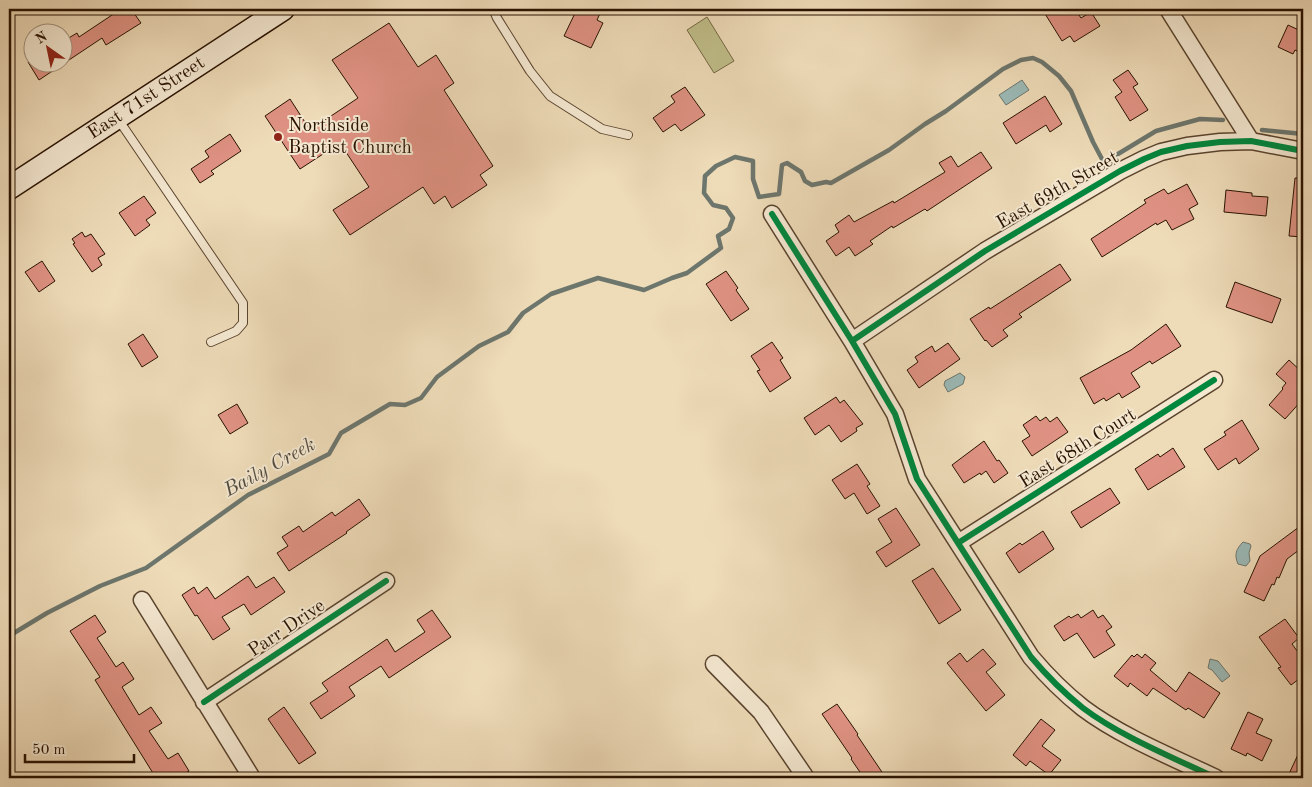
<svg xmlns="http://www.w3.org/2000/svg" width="1312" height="787" font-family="'Old Standard TT',serif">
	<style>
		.green { fill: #c0be89; stroke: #746844 }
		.water { fill: #9bb9b6; stroke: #6d766d }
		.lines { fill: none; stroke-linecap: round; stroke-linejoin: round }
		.stream { stroke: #6d766d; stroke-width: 4.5 }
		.building { fill: #df9283; stroke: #291200 }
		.service-casing { stroke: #5a442e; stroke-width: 10 }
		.minor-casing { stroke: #5a442e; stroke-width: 19 }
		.secondary-casing { stroke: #291200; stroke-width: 25 }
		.service { stroke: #f4e8d1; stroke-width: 8 }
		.minor { stroke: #f4e8d1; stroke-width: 16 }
		.secondary { stroke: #f4e8d1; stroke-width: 22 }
		.cycleway-casing { stroke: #f4e8d1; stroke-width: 9 }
		.cycleway { stroke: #00873e; stroke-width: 6 }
		.poi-dot { fill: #8f2418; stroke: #f4e8d1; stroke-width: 2 }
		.labels { text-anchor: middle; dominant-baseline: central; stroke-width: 4; stroke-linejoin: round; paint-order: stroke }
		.street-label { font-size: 19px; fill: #291200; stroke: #f4e8d1 }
		.poi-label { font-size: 19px; fill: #291200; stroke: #f4e8d1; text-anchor: start }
		.water-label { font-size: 20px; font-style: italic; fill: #514c40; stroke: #f4e8d1 }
	</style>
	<rect width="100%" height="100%" fill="#eedbb8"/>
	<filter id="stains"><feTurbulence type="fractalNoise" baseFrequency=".004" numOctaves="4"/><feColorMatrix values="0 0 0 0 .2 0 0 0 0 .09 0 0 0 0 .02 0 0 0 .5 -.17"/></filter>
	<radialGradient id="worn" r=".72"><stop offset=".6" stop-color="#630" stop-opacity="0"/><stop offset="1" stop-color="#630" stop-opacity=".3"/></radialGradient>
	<path class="green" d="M707,17l27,44 -20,12 -27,-43z"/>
	<path class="water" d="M1022,80l7,10 -23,15 -7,-10z
		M960,373l5,4 -2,7 -15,8 -4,-7 1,-4z
		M1243,542l7,2 1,2 -2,7 1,8 -4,5 -8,-2c-4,-9 -2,-15 5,-22z
		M1210,659l8,2 12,15 -8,6 -10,-12 -4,-2z"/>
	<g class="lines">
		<path class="stream" d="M1262,130l41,4
			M9,636l38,-23 53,-27 46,-18 102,-73 81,-41 12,-21 49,-29 15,1 16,-7 16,-21 42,-31 29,-14 15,-19 28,-19 47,-16 46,12 28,-12 15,-5 34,-25 -3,-12 11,-7 4,-11 -7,-10 -13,-3 -9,-12 1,-17 11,-10 19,-9 18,4v18l6,18 20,-3 3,-29 5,-2 14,9 4,9 7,4 14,-3 5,1 58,-33 36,-26 21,-13 57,-42 18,-9 12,-2 9,4 17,14 12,15 22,51 9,17 5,1 6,-3 43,-26 44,-12 23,1
			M9,724l3,24 -3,19"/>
	</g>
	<path class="building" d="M121,9h10l10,14 -35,22 -4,-7 -63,42 -11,-18h34v-20l15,-9 2,4z
		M577,9h25l-5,11 6,3 -12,25 -27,-12z
		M1042,9h33l6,9 10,-6 9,14 -26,16 -4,-6 -8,5z
		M389,23l29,44 18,-12 18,28 -10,7 49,76 -13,9 7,10 -35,23 -7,-12 -11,8 -11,-17 -73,48 -17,-25 36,-23 -29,-44 -40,26 -35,-53 25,-17 20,31 48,-32 -26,-38z
		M1288,25l15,7v22l-8,-4 -2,4 -15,-7z
		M1128,70l10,14 -5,3 15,23 -18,11 -15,-24 7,-5 -9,-12z
		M685,87l20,28 -24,16 -6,-7 -12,8 -10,-14 22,-16 -4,-6z
		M1045,96l17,28 -12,8 -4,-7 -30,19 -13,-21z
		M230,134l11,17 -30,20 3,3 -14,9 -9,-14 18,-12 -4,-6z
		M981,152l11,16 -65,43 -2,-2 -32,19 -1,-2 -22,15 3,3 -18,12 -6,-9 -13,9 -10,-15 13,-9 -4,-7 14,-10 5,7 39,-21 1,2 51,-31 -6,-9 12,-7 7,11z
		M1295,178h8v59l-14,-1z
		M1187,184l11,20 -9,5 5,10 -22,11 -6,-10 -9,5 -1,-2 -54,34 -11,-18 55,-36 -2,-3 20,-11 4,5z
		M1226,190l26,3v3l16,1 -2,19 -42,-4z
		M144,196l12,17 -10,7 4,5 -15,11 -16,-23z
		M82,232l3,5 6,-3 14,20 -7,4 4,7 -10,7 -19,-28 2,-1 -3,-4z
		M42,261l13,20 -16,11 -14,-20z
		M1060,264l11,16 -52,34 3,3 -19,13 5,6 -16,11 -6,-7 -1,1 -15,-22 19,-12 1,2z
		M726,271l12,17 -2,2 13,19 -18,12 -25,-37z
		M1235,282l46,17 -9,24 -46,-16z
		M1166,324l15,22 -29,18 -2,-3 -19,12 9,14 -18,11 -3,-5 -13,8 -2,-3 -10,6 -14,-26 51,-28z
		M143,334l15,23 -16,10 -14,-23z
		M772,342l11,16 -3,2 11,18 -21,14 -13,-21 3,-1 -9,-14z
		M948,343l12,16 -41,29 -12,-18 11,-8 -3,-5 17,-11 3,6z
		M1289,360l14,13v26l-18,20 -16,-14 14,-16 -1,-1 4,-5 -10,-9z
		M836,397l4,6 4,-3 19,24 -7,4 1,3 -16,11 -12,-17 -14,10 -11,-17z
		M237,404l11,19 -18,11 -12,-19z
		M1036,416l4,5 6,-4 4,5 7,-5 11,15 -36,24 -10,-15 8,-5 -7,-11z
		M1242,420l17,29 -20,15 -3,-6 -18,12 -14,-21 22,-14 -2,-3z
		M984,441l13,20 2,-1 9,13 -14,10 -8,-12 -5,4 -1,-2 -16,10 -12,-18z
		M1173,448l12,19 -37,23 -13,-21 23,-15 2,3z
		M857,464l13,20 -3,2 13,20 -13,8 -13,-21 -9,6 -13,-19z
		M1110,488l10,15 -39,25 -10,-16z
		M359,499l11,16 -24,17 1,1 -58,38 -12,-18 11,-7 -6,-9 17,-11 4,6 29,-20 3,4z
		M896,508l24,37 -34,22 -10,-15 16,-10 -14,-23z
		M1303,524v23l-16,12 -8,19 -2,-1 -3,8 -2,-1 -8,17 -20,-9 16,-36z
		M1043,531l11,18 -35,24 -13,-20 14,-10 2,2z
		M933,568l28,42 -22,14 -27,-43z
		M248,576l8,12 18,-11 11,15 -34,23 -7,-11 -22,13 8,12 -17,11 -16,-25 -2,1 -13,-21 12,-8 4,7 9,-7 8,12z
		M432,610l19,27 -62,41 -8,-12 -32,21 6,9 -34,23 -11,-16 18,-12 -6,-8 65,-44 8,13 30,-20 -8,-12z
		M1093,610l5,8 5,-3 9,12 -6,4 9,14 -21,13 -17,-25 -13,8 -10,-15 15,-10 2,2 7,-4 3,4z
		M95,615l11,17 -9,6 19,29 7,-5 11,17 -12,8 17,28 12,-8 11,16 -13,8 19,28 10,-6 11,18 -12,7h-21l-61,-98 5,-3 -30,-46z
		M1285,619l14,19 -7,6 11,15v17l-12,9 -13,-17 3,-1 -22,-30z
		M983,649l13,15 -10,8 19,23 -19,16 -39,-48 13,-10 7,9z
		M1137,654l5,4 3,-4 11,9 -6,7 26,22 13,-20 31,21 -16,25 -16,-10 -2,2 -33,-22 -6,8 -17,-13 -2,4 -14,-11 18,-21 2,2z
		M837,704l21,30 -1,1 29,43h-22l-13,-19 1,-1 -30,-44z
		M284,707l32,46 -17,11 -31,-45z
		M1248,712l15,7 -7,14 16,7 -10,21 -15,-8 -1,3 -15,-7z
		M1041,719l14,11 -13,16 19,14 -12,15 -19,-14 -4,5 -13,-11z
		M1303,744v34h-16z"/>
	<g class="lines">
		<g class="service-casing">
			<path id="service" d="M493,9l4,9 33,53 20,25 52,33 26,6
				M118,119l125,184v20l-7,8 -25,11"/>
		</g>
		<g class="minor-casing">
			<path id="minor" d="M1168,9l83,132
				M772,214l80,127 43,73 22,65 114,178c16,19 33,36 52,51 37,28 91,50 133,70
				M852,341l133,-90 135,-80 24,-12 17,-7 26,-6 33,-4 31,-1 52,10
				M958,543l256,-163
				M142,600l110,178
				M714,664l47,48 45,66
				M204,702l182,-121"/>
		</g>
		<g class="secondary-casing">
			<g id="secondary">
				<path id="s1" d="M9,188l274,-179"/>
			</g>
		</g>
		<use href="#service" class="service"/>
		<use href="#minor" class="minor"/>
		<use href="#secondary" class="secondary"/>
		<g class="cycleway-casing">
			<path id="cycleway" d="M772,214l80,127 43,73 22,65 114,178c16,19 33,36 52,51 37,28 91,50 133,70
				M852,341l133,-90 135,-80 24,-12 17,-7 26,-6 33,-4 31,-1 52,10
				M958,543l256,-163
				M204,702l182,-121"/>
		</g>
		<use href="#cycleway" class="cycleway"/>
	</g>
	<circle class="poi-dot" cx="278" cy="137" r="5"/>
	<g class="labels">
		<g class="street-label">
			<text stroke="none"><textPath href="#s1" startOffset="164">East 71st Street</textPath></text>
			<text transform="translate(1058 191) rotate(-30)">East 69th Street</text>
			<text transform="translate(1078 449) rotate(-32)">East 68th Court</text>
			<text transform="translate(287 629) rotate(-34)">Parr Drive</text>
		</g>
		<g class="poi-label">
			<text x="288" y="126">Northside<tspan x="288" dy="22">Baptist Church</tspan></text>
		</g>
		<g class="water-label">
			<text transform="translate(270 468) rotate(-29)">Baily Creek</text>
		</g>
	</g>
	<rect width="1312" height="787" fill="none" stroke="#eedbb8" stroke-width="30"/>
	<rect x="10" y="10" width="1292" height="767" fill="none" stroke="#291200" stroke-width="2.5"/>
	<rect x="15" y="15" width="1282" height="757" fill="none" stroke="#291200"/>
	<g transform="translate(48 48) rotate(327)"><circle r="24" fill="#f4e8d1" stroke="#a3927d"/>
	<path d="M0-4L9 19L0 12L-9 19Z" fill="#8f2418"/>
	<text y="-8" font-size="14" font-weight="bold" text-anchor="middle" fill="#291200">N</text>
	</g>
	<path d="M25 754v8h109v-8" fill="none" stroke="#291200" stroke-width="2.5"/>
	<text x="32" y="754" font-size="15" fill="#291200" stroke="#f4e8d1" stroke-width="4" paint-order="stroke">50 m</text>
	<rect width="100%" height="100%" filter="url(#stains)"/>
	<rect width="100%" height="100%" fill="url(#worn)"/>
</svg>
